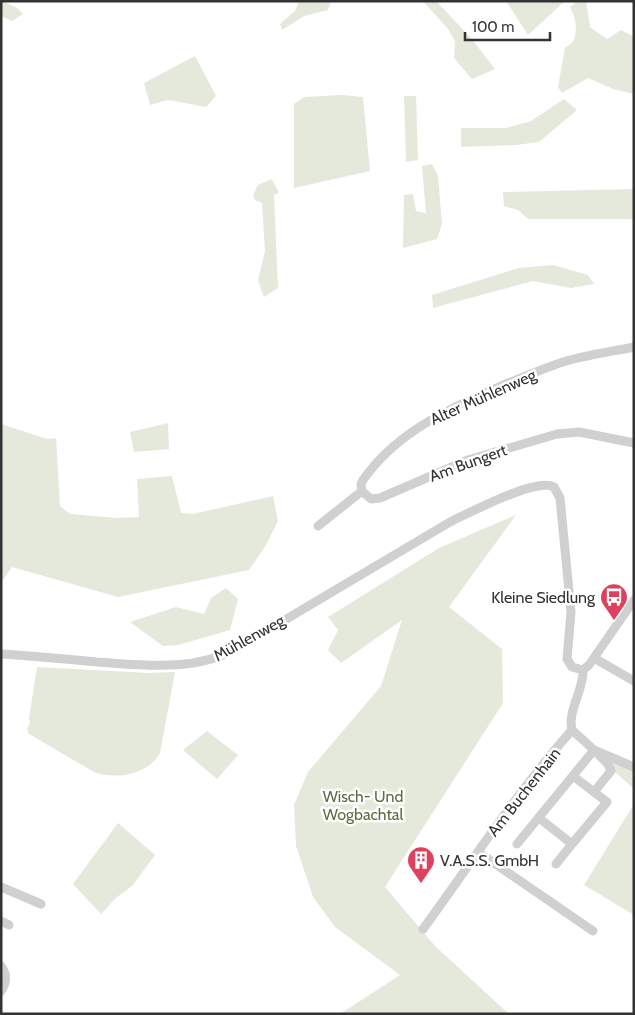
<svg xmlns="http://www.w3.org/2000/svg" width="635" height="1015" font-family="Cabin,sans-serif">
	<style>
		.green { fill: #e4e9dc }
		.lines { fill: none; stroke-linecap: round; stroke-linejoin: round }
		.minor { stroke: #d0d0d0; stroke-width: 9 }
		.labels { text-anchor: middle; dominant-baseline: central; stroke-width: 5; stroke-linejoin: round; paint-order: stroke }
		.street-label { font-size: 16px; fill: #333; stroke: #fff }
		.poi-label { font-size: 16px; fill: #333; stroke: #fff; text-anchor: end }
		.park-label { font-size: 16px; fill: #5a6d41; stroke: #fff }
	</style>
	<rect width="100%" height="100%" fill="#fff"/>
	<path class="green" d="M1,1l15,6 7,7 -11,7 -11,-5z
		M299,1h32l-3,9 -24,6 -22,14 -2,-6 15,-13z
		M423,1h13l35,37 24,31 -23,10 -18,-21 1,-17 -7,-12z
		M506,1h59l-37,34z
		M578,1h8l4,26 17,12 14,-9 13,7v57l-21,-5 -25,-11 -26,15 -4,-6 7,-39c4,-3 8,-5 9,-9 4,-9 1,-24 -4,-32z
		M195,56l21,40 -10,11 -38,-7 -18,5 -6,-22z
		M342,95l21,2 7,74 -76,17v-84l10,-7z
		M404,96h12l2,64 -12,2z
		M564,99l13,11 -38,32 -23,3 -55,2v-19h45l25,-7z
		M432,164l6,12 4,48 -5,15 -34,9 1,-53 9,-1 3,17 10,2 -4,-47z
		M272,179l7,14 -5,2 4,93 -14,9 -6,-17 7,-29 -3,-48 -7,-3 -2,-5 5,-10z
		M634,189v30h-106l-10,-9 -14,-4 -1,-14z
		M553,265l35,10 6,9 -23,4 -38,-7 -100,27 -1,-13 87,-27z
		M168,423l1,26 -35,3 -4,-20z
		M1,424l46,15 9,-1 4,68 10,8 48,4 21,-1 -2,-38 35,-3 9,37 12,1 80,-18 5,25 -12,24 -17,25 -131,27 -106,-30 -11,16z
		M516,515l-67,92 53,42 1,54 -118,184 50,59 74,68h-169l60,-39 -65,-48 -22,-30 -17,-51 -2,-41 14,-33 73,-86 21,-66 -61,43 -13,-13 10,-20 -10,-13 111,-69z
		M226,588l12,11 -8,31 -52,15 -15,1 -33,-24 46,-15 28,7 7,-16z
		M37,667l112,6 26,-1 -15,81c-12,22 -44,27 -66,19l-65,-38 -2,-5 3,-6 -1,-5z
		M207,731l31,24 -21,24 -34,-29z
		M609,757l25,13v19l-19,-17z
		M634,804v111l-50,-30z
		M118,823l37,32 -22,30 -17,13 -15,16 -28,-30z"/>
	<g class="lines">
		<path class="minor" d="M362,491l-1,-7 2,-4c30,-43 75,-66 122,-87 26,-11 51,-22 78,-31 23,-7 47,-10 71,-15
			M362,491l9,8 9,-1 88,-38 89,-26 22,-2 55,11
			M318,526l44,-35
			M1,654c32,2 64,5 96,8 47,3 96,10 139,-13l214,-127c19,-9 86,-45 104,-35l6,11 11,114 -4,47 5,8 11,3 6,-5 45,-65
			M594,658l40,23
			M572,730l22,20 40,17
			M539,818l33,26 35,-42 -34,-26
			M517,844l77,-94 14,14 3,7 -17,21
			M478,852l115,79
			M556,864l16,-20
			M1,887l40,17
			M1,921l8,4
			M423,929c49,-67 94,-137 149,-199 -5,-19 12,-40 11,-60
			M1,966c6,8 6,17 0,25"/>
	</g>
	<defs>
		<g id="bus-pin" transform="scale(1.4375)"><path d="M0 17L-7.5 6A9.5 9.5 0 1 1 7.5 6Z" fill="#dd415d" stroke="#fff"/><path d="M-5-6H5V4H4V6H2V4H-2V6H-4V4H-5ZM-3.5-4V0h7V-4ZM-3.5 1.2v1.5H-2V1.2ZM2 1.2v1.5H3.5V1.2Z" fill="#fff"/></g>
		<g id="building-pin" transform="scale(1.4375)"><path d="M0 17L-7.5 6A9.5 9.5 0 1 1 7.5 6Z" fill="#dd415d" stroke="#fff"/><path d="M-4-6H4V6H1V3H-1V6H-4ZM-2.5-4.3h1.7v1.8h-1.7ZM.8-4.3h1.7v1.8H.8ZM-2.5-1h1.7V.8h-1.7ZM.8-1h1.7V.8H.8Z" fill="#fff"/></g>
	</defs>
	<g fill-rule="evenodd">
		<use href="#bus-pin" x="614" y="597"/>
		<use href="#building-pin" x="421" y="860"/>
	</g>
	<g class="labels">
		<g class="street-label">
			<text transform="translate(483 397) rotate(-24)">Alter Mühlenweg</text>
			<text transform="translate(468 463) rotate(-20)">Am Bungert</text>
			<text transform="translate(249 638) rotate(-29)">Mühlenweg</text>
			<text transform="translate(524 792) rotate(-52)">Am Buchenhain</text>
		</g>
		<g class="poi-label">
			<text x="595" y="597">Kleine Siedlung</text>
			<text x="440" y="860" text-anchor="start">V.A.S.S. GmbH</text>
		</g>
		<g class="park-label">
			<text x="363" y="796">Wisch- Und<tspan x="363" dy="18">Wogbachtal</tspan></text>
		</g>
	</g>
	<rect width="635" height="1015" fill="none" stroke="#333333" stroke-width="5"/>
	<path d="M465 32v8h85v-8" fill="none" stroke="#333333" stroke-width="2.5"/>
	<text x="472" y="32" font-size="15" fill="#333333" stroke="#ffffff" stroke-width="4" paint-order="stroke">100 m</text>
</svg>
